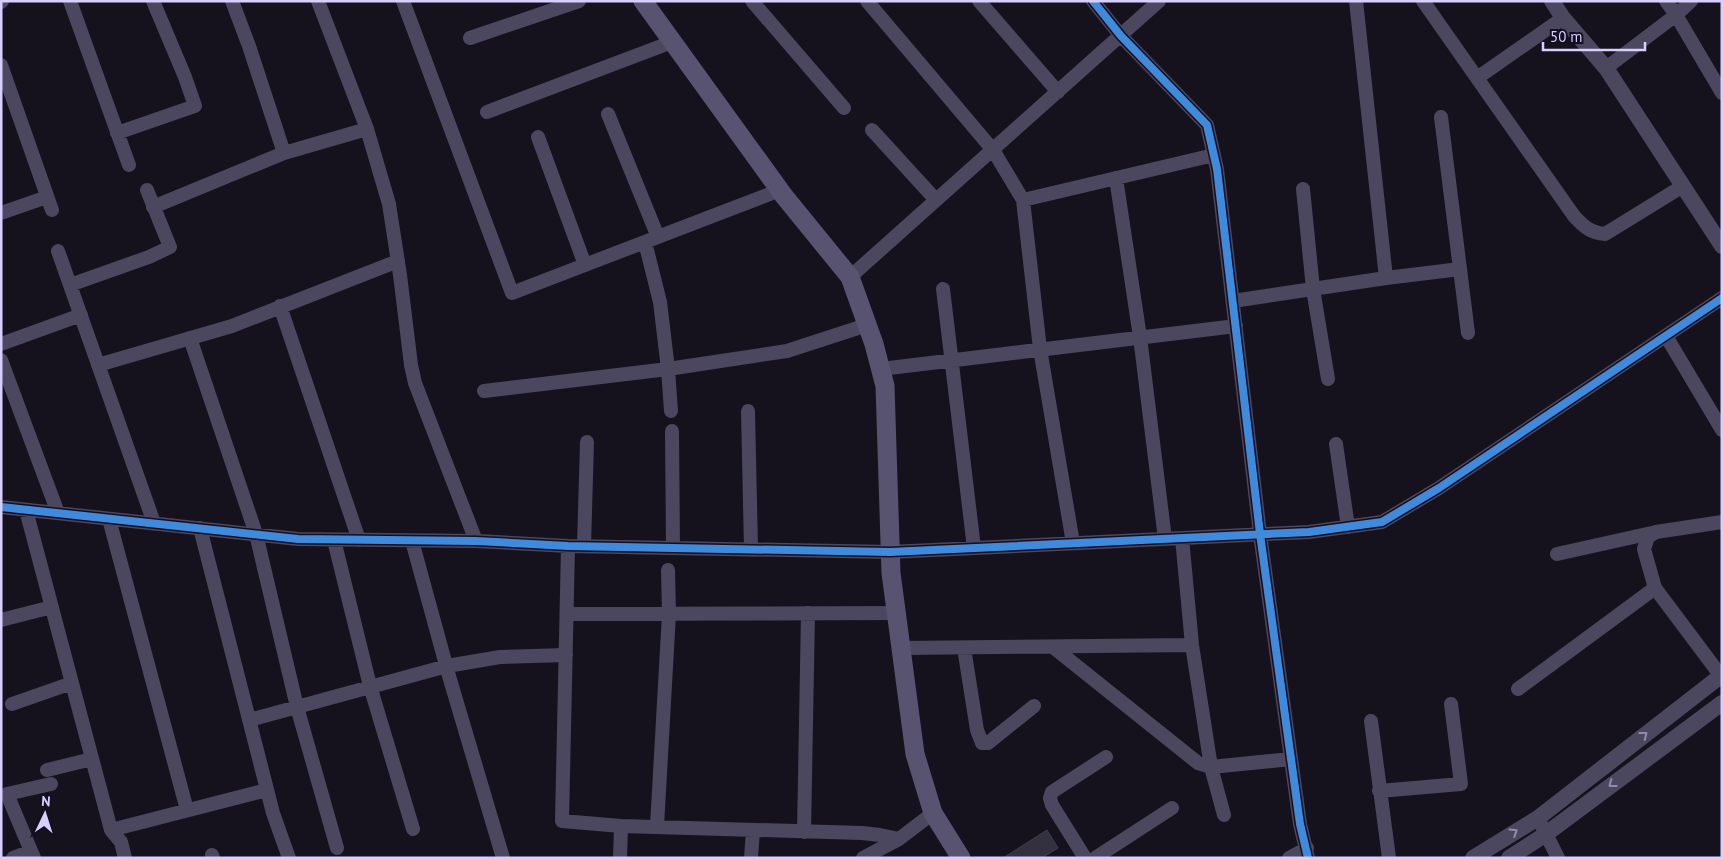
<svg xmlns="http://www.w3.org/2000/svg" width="1723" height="859" font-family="'PT Sans',sans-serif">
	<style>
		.building { fill: #33303f; stroke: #423c51 }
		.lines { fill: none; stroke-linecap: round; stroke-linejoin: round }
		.minor { stroke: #4b475e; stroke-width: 14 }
		.tertiary { stroke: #4b475e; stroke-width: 16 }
		.secondary { stroke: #585371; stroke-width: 19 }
		.cycleway-casing { stroke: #130e22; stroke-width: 11 }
		.cycleway { stroke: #408adc; stroke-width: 8 }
		.oneway { stroke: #928bae }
	</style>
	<rect width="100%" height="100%" fill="#15121d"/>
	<path class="building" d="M1047,830l11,18 -16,10h-39z"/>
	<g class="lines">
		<path class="minor" d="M70,1l59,164
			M232,1l17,45 35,107
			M318,1l49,128 22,75 11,71 11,90 4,18 61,158
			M403,1l109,292 268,-103
			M752,1l92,107
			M867,1l126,149 30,50 191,-45
			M979,1l79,91
			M1093,1l28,35 86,89 10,44 43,365 40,290 8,34
			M1356,1l30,277
			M1423,1l54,77 86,-60
			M1691,1l-15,14 46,78
			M1,2l1,-1
			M470,38l109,-37
			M1,65l51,145
			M1606,68l70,-53 -10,-14
			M1477,78l97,138c10,11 17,17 31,18l78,-48
			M487,112l185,-70
			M608,114l50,123
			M1441,117l27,216
			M872,130l64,70
			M117,133l78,-27 -10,-29 -32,-76
			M538,137l47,128
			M1116,178l24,159 25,202
			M1303,189l10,100 15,90
			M1023,200l17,149 33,194
			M153,207l131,-54 83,-24
			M1,213l46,-16
			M645,242l15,60 8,67 119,-18 80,-26
			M58,251l96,272
			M850,277l309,-276
			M70,285l79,-28 21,-10 -23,-57
			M943,289l31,259
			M1233,301l153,-23 74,-9
			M280,306l79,234
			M1666,336l56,94
			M190,338l66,196 41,173 40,141
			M1,344l80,-29
			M1,360l57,153
			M98,365l134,-39 166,-65
			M881,369l355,-43
			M484,391l184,-22 3,42
			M748,411l3,138
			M672,431l1,116
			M1336,444l12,83
			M1,507l297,32 178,2 92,5 322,6 419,-20 73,-10 57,-34 283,-190
			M26,510l85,320 156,-40
			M109,519l78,291
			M200,528l73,285 16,45
			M1182,538l10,107 19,122 13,48
			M334,540l36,146 43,143
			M412,541l37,135 54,182
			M568,546l-6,275 59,5 241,7 18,2 19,4
			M584,546l3,-104
			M1557,554l99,-22
			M567,614l330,-1
			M1,620l51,-13
			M1053,647l145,116 13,4 80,-8
			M902,648l290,-3
			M964,648l13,82 5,13h6l46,-37
			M1721,676l-66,-88 -11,-39 4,-12 8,-5 66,-10
			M1518,689l137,-101
			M12,704l60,-21
			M249,720l198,-54 53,-9 66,-2
			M1371,721l18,137
			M47,770l45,-11
			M1379,791l82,-7 -10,-80
			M1538,818l20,40
			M657,826l12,-212 -1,-44
			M111,830l10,12 4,16
			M804,832l4,-219
			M212,855l1,3
			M13,858l18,-7
			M34,858l-27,-64 44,-10
			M620,858l1,-32
			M751,858l2,-28
			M863,858l36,-19 34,-26
			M1085,858l-33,-53 -2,-7 2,-6 54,-35
			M1095,858l77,-50
			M1289,858l18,-10"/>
		<path class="tertiary" d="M1552,1l11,17 43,50 116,178
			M1473,858l65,-40 184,-143
			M1509,858l37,-24 176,-131"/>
		<path class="secondary" d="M643,1l141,195 66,81 24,67 11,42 6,187 24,181 18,59 28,45"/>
		<g class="cycleway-casing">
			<path id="cycleway" d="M1093,1l28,35 86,89 10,44 43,365 40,290 8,34
				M1,507l297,32 178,2 92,5 322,6 419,-20 73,-10 57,-34 283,-190"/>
		</g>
		<use href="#cycleway" class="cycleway"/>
	</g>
	<defs><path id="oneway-chevron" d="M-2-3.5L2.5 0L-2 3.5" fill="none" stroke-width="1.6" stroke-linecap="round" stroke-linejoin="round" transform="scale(1.25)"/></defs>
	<g class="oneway">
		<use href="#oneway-chevron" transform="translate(1644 735) rotate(-38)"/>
		<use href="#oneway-chevron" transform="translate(1612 784) rotate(143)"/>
		<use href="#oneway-chevron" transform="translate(1514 832) rotate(-32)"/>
	</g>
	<rect width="1723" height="859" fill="none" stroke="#d9cffe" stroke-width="5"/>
	<g transform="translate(45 814) rotate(4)" stroke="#130e22" stroke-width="4" paint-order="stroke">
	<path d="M0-4L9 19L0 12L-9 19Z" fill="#d9cffe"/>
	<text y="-8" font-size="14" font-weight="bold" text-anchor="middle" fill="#d9cffe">N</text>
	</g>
	<path d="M1543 42v8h102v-8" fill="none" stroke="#d9cffe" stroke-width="2.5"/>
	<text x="1550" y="42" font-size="15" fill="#d9cffe" stroke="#130e22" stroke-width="4" paint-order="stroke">50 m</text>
</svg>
